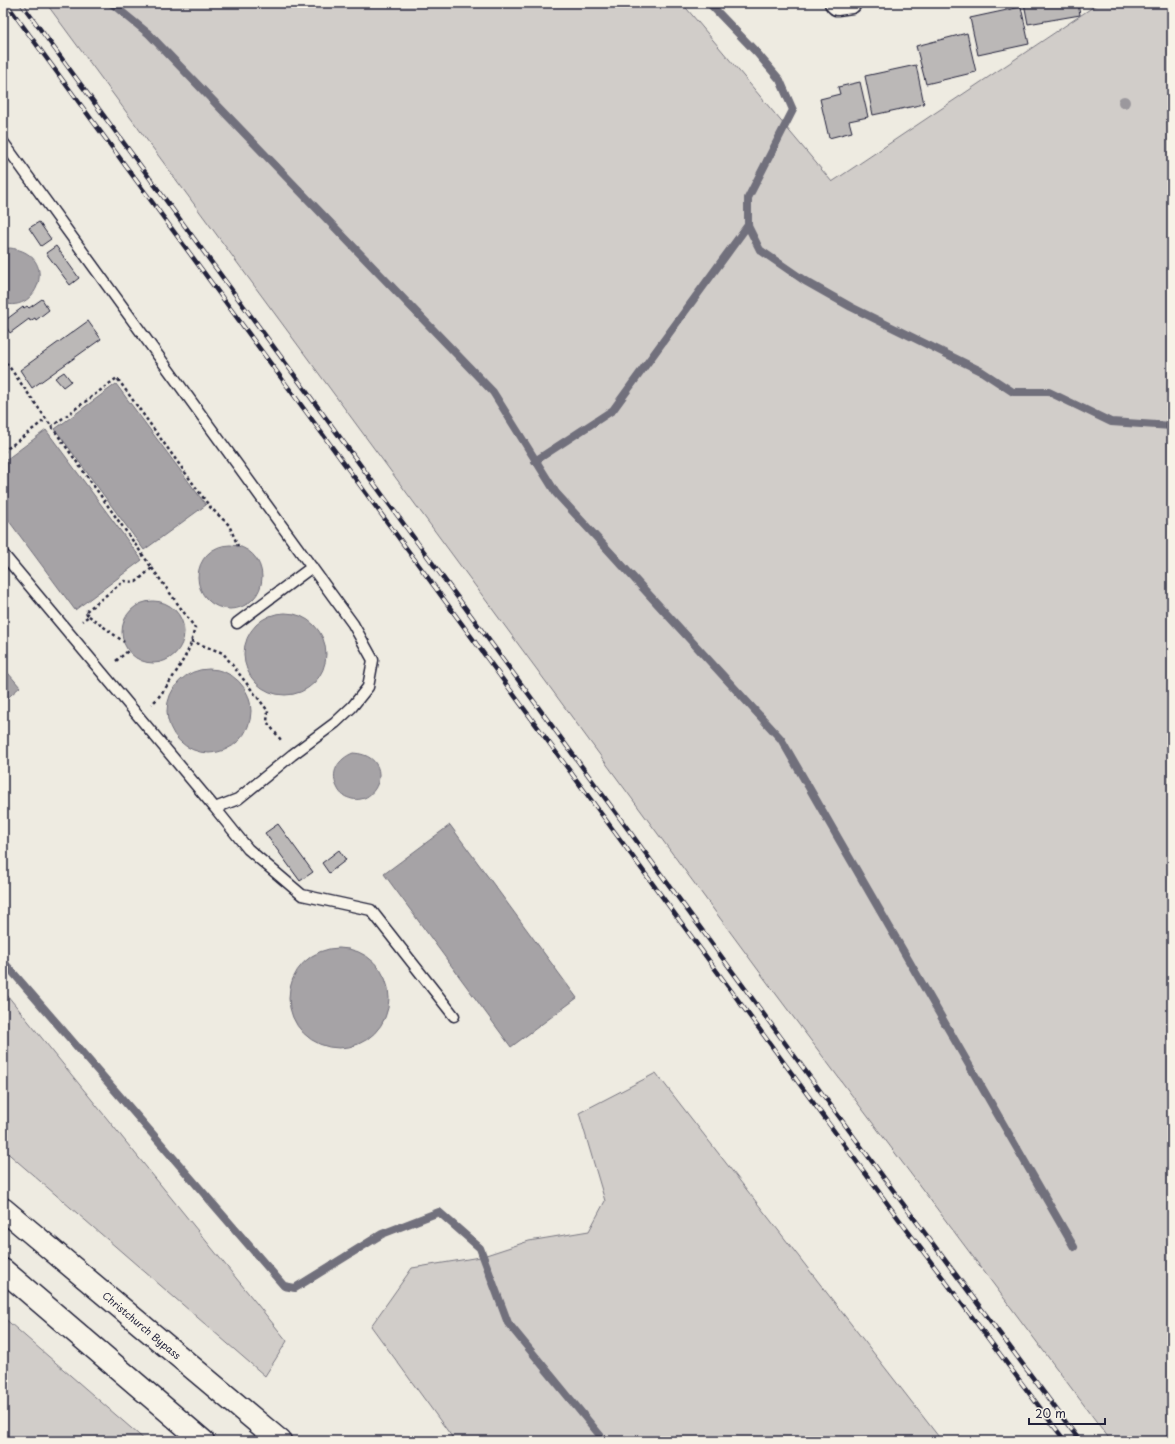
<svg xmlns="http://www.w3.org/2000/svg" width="1175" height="1444" font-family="'Playpen Sans',sans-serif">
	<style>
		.green { fill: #d1cdc9; stroke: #7a7882 }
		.water { fill: #a6a3a6; stroke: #716f7b }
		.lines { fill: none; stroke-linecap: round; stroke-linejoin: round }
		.stream { stroke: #716f7b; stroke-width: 8 }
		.building { fill: #bbb8b7; stroke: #22223b }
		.service-casing { stroke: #22223b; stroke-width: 13 }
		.minor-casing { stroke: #22223b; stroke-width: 23 }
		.primary-casing { stroke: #22223b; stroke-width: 25 }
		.path { stroke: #22223b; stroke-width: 2.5; stroke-dasharray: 3 3; stroke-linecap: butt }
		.service { stroke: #f7f3e8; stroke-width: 10 }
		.minor { stroke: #f7f3e8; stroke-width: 20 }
		.primary { stroke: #f7f3e8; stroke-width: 22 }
		.rail-casing { stroke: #22223b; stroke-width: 4.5 }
		.rail { stroke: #f7f3e8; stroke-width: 3; stroke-dasharray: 9; stroke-linecap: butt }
		.tree { fill: #9b989d }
		.labels { text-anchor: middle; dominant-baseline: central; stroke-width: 3; stroke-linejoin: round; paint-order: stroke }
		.street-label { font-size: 10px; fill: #22223b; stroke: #f7f3e8 }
	</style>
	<rect width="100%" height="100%" fill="#eeebe1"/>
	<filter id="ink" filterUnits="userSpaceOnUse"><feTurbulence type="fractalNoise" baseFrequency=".025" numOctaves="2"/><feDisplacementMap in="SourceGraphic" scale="8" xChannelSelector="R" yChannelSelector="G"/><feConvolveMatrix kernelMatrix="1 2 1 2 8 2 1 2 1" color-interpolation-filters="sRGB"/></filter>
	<g filter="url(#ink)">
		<path class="green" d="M46,3h636l150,179 267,-179h73v1438h-61l-344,-459z
			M3,990l284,351 -22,35 -262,-227z
			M656,1073l286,368h-487l-84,-115 41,-58 68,-11 49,-16 60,-10 16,-30 -26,-88z
			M3,1317l143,124h-143z"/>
		<path class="water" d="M10,248c50,6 28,67 -7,55v-54z
			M116,384l90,121 -62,45 -89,-121z
			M46,430l96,130 -67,50 -72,-97v-51z
			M198 577a32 32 0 1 1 64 0a32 32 0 1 1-64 0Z
			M122 632a31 31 0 1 1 62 0a31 31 0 1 1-62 0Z
			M244 654a41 41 0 1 1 82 0a41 41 0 1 1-82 0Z
			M3,667l17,20 -17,15z
			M167 711a42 42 0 1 1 84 0a42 42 0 1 1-84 0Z
			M353,753c42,2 27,52 -1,46 -7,-2 -11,-4 -14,-10 -9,-16 0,-30 15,-36z
			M450,825l127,173 -66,49 -127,-173z
			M289 998a50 50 0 1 1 100 0a50 50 0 1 1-100 0Z"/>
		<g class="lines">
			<path class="stream" d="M111,3l38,31 344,358 63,101 225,246 293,508
				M709,3l48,50 23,27 13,30 -45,88v28l12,24 45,31 46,26 130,64 32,21h36l62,30 61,4
				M535,461l78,-51 135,-185
				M3,961l281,325 11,2 87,-54 57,-22 41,36 28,75 95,116 3,2"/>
		</g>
		<path class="building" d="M1024,3h54l2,12 -52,9z
			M1021,7l8,37 -51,11 -8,-37z
			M967,33l9,39 -50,12 -10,-38z
			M916,65l8,39 -51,11 -8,-39z
			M860,82l8,35 -19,4 3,11 -23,6 -9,-39 20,-5 -2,-7z
			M39,222l12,17 -10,7 -12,-18z
			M56,246l23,32 -9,7 -24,-32z
			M42,299l7,11 -13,10 -1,-2 -5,3 -1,-2 -19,14 -7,-11 20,-15 1,1 3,-2 2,2z
			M88,321l13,18 -69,49 -12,-18z
			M64,372l7,9 -8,6 -8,-9z
			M278,824l35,48 -13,9 -35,-48z
			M339,850l7,10 -17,13 -7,-10z"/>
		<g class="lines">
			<g class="service-casing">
				<path id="service" d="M3,142l350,482 20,36 -5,27 -16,20 -17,16 -43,32 -54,44 -23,9 -212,-254
					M237,623l75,-56
					M215,808l33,41 54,46 69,15 83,106"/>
			</g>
			<g class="minor-casing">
				<path id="minor" d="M835,3l2,2 14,-2"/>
			</g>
			<g class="primary-casing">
				<path id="primary" d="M3,1209l277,232
					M3,1270l200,171"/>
			</g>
			<path class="path" d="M3,358l149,210 -16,14 -12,-1 -39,31 4,4 -7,5
				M51,427l66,-49 93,129 19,18 9,21
				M3,452l43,-33
				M152,568l43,60c-2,6 -3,12 -5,18 -6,15 -26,47 -38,58
				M89,616l35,26
				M191,641l32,12 45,58 -1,11 14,18
				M116,661l12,-10"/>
			<use href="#service" class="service"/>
			<use href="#minor" class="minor"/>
			<use href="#primary" class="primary"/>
			<g class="rail-casing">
				<path id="rail" d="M6,3l892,1215 167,223
					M21,3l880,1198 179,240"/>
			</g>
			<use href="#rail" class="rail"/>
		</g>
		<circle class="tree" cx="1124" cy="102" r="6"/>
	</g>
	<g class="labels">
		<g class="street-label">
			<text transform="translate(142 1325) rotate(40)">Christchurch Bypass</text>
		</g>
	</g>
	<rect width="1175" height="1444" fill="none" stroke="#f7f3e8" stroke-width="16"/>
	<rect x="8" y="8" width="1159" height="1428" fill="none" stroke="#22223b" stroke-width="1.5" filter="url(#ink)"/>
	<path d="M1029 1418v6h76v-6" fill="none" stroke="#22223b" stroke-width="2"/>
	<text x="1035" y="1418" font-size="12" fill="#22223b" stroke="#f7f3e8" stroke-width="3" paint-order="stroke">20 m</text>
</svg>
